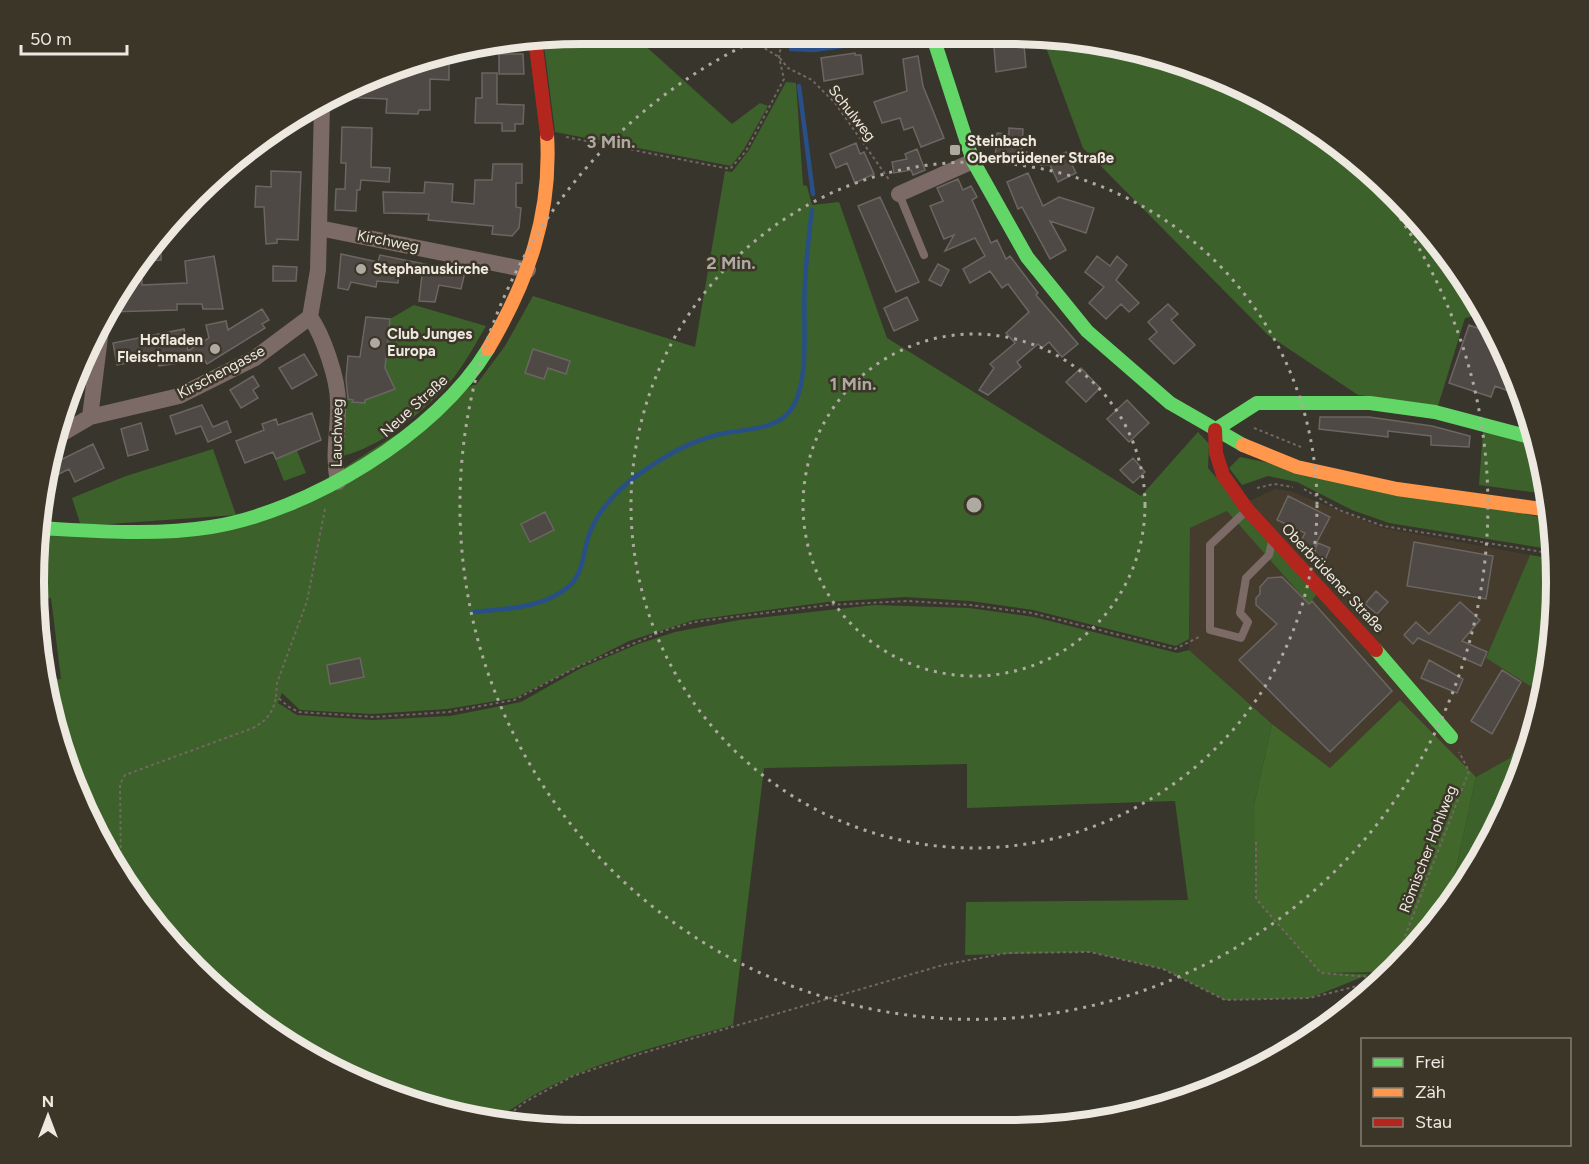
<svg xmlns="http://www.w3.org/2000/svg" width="1589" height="1164" font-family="Figtree,sans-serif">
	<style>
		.industrial { fill: #453c2d }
		.green { fill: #3d612a }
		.forest { fill: #41682a }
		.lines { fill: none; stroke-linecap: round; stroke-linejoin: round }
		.stream { stroke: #284f87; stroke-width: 4.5 }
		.building { fill: #4e4945; stroke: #6b6662; stroke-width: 1.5 }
		.path { stroke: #736763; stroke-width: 2; stroke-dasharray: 3 3; stroke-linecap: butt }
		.lane { stroke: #7b6a65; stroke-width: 8 }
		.street { stroke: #7b6a65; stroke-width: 16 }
		.fast { stroke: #63d668; stroke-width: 14 }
		.slow { stroke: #ff974d; stroke-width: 14 }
		.jam { stroke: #b3261e; stroke-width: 14 }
		.ring { fill: none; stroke: #aeaaa2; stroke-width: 3; stroke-dasharray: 3 6 }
		.poi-dot { fill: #aeaaa2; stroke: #3c3629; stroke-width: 2 }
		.labels { text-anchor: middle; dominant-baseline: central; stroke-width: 5; stroke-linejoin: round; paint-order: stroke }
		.street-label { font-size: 15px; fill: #ede9e1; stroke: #3c3629 }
		.poi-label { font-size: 15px; font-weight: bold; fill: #ede9e1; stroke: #3c3629; text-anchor: start }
		.rim { fill: none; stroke: #ede9e1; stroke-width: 8 }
		.centre { fill: #aeaaa2; stroke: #3c3629; stroke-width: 3 }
		.ring-label { font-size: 18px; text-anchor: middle; font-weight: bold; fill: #aeaaa2; stroke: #3c3629; stroke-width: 5; stroke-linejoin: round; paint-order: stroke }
	</style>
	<rect width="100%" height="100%" fill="#38352d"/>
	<path class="industrial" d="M1275,489l15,2 93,37 147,27 -44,103 54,33 -30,67 -34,19 -76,-77 -70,68 -58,-44 -83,-74 1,-122z"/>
	<path class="green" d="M582,33h49l101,91 28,-21 8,3 -24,43 -13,17 -176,-34 -12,-94z
		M1041,34l108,18 163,73 130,123 42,66 -19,4 -27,88 -80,-11 -90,-60 -185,-187z
		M786,82l10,1 7,102 4,1 5,19 27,-3 48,136 254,158 57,-64 11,12 -1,24 109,126 -8,10 -82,-93 -37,17 -1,111 -13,7 -143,-36 -63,-9 -65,-4 -77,5 -134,18 -65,21 -114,57 -68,11 -75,5 -72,-4 -18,-17 -4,10 19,12 76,5 77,-4 71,-14 60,-34 57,-24 37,-12 64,-12 135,-15 95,3 65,9 143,36 12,-3 83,74 -18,82 2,36 65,131 49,1 -60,24 -85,2 -62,-31 -73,-17 -125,3 1,-53 222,-2 -13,-99 -208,7v-44l-203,4 -31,257c-84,24 -168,42 -238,96l-55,-9 -132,-54 -88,-63 -73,-79 -72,-124 -30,-112 16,-1 -10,-81 -13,1v-64l225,-15 210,-135h3l29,-39 28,-50 162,51 30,-176 7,1 17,-22z
		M414,305l72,21c-13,22 -26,47 -44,65 -28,28 -62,55 -99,65l1,-58 8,3 43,-12 -10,-20 5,-50z
		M1483,431l55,14 8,49 -67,-9z
		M292,438l14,35 -22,8 -16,-40z
		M213,449l23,66 -155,11 -9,-28 54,-22z
		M1240,457l310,62 5,31 -166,-27 -37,-13 -55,-28 -29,-6 -26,9 -13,-17z
		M1530,555l24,4 -3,94 -24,105 -44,98 -35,49 28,-128 34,-19 30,-66 -54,-34z"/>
	<path class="forest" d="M1400,700l76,77 -28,128 -28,39 -30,28 -69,1 -65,-74 -2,-93 18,-82 58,44z"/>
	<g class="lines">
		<path class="stream" d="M756,33l12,6
			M953,36l42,-2
			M791,49l23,1 78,-11
			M799,86l14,108
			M474,612c31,-3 76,-4 99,-30 10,-12 11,-32 16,-47 9,-27 35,-52 59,-67 19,-13 43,-26 65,-32 25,-8 64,-3 79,-28 19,-29 10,-90 13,-125 1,-24 4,-49 7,-73"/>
	</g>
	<path class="building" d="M1024,45l2,22 -30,5 -2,-25z
		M855,53v2h6l2,19 -39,7 -3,-23z
		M499,54h24l1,20h-25z
		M918,56l5,30 21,52 -23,9 -8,-20 -9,3 -4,-12 -18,5 -8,-21 33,-11 -4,-32z
		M430,59l19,1v20l-19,-1v31h-11l-1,4 -32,-1 1,-14 -48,-2 66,-30 25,1z
		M482,73h15v31l27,1 -1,19h-8v7h-13v-8h-27l1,-25h6z
		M342,127l30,1 -1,39 19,1 -1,14 -28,-2 -1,10h-3l-1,21 -21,-1 1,-21h9l1,-26h-5z
		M1009,128l14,1 -1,23h5l-3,11 -29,-2 2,-28 12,1z
		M856,143l4,11 4,-2 10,22 -19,9 -8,-20 -11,5 -6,-14z
		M917,149l8,21 -12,5 -2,-5 -17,3 -2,-11 15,-3 -2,-5z
		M1066,152l10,21 -18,9 -8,-17h-10z
		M493,164h29v19h-6v24l5,1 -2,20 -7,8 -20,-2 1,-8 -65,-6 1,-6 -45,-1 -1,-21 41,1 1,-11 28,2 -1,18 22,2 1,-24h17z
		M271,171l30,1 -3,68 -21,-1v4l-11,1 -2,-37h-9l1,-21 15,1z
		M1028,173l15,33 16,-9 35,11 -8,25 -36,-12 16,29 -16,9 -28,-52 -4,2 -11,-27z
		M958,179l5,11 8,-4 6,11 -5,3 19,43 6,-3 9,19 4,-3 28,37 -2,2 42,49 -16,13 -13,-15 -7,6 -4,-4 -21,18 4,5 -33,28 -9,-5 15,-22 -4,-4 25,-21 -9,-10 23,-21 -21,-28 -6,4 -12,-17 -20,12 -7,-14 22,-13 -10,-18 -30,13 9,-16 -10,4 -14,-33 13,-5 -6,-13z
		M880,197l39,85 -23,10 -38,-86z
		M161,233v27l-19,1 7,-10z
		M341,254l37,8 2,-7 85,17 -4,17 -22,-4 -4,17 -16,-1 3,-26 -23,-4 -1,12 -21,-2 -1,6 -25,-5 -3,8 -10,-2z
		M214,256l9,53h-20l-1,-5h-25v6l-69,2 33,-50 1,23 45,-2 -2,-22z
		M1097,256l13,10 7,-10 10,9 -11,15 23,23 -10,9 -8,-8 -15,15 -17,-16 15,-16 -19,-15z
		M938,264l11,6 -8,16 -12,-6z
		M273,266l24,1 -1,14h-23z
		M907,297l11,23 -24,11 -10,-23z
		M1168,304l10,10 -7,6 24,25 -21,19 -25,-25 8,-7 -9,-10z
		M262,309l7,11 -7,4 3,4 -58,36 -3,-5 -45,7 -1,-8 -41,7 -4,-22 71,-14 4,22 21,-13 -3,-13 20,-4 2,9z
		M366,317l24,2 -5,49 10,21 -30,11v3l-13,-1 1,-2 -5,-1 -2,-20 2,-23 12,1z
		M1469,325l28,10 18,46 -4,11 -16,-6 -4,11 -42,-14z
		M533,349l37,12 -4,13 -18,-6 -4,11 -19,-6z
		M304,354l13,21 -25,14 -13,-21z
		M1081,368l19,20 -14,14 -20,-20z
		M253,376l6,10 -6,4 5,8 -17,10 -11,-18z
		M1127,400l22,23 -20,19 -22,-23z
		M202,405l11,22 14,-6 4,11 -23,10 -7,-16 -25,8 -6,-18z
		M312,413l9,27 -45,19 -3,-7 -28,11 -9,-22 28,-11 -2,-6 14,-5 2,6z
		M1320,417h49l63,9 38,10 -1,11 -38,-2v-9l-43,-5v6l-69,-8z
		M141,423l7,27 -20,6 -7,-27z
		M93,444l11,24 -29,14 -6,-13 -22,11 5,-16z
		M1133,458l12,14 -12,11 -13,-13z
		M1288,496l42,21 -18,34 -13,-6 6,-12 -28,-13z
		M545,512l9,18 -24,12 -9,-18z
		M1414,542l79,14 -7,43 -79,-13z
		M1318,543l12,5 -5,12 -12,-6z
		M1282,577l27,27 3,-3 80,90 -62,61 -91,-92 38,-36 -21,-19v-7l4,-4v-7l8,-9z
		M1376,591l12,11 -11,12 -12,-10z
		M1460,602l20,18 -18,21 25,11 -6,14 -63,-28 -5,6 -9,-9 12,-13 13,12z
		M360,658l4,19 -34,7 -3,-19z
		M1429,660l34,19 -6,14 -36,-15z
		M1502,670l19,12 -29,52 -21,-13z"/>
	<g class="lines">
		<path class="path" d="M739,33l40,24 9,11 24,12 23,23 55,78
			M566,137l164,32 16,-18 38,-72 -5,-22 4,-23
			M1254,428l47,19
			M1257,488l17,-4 19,3
			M1304,489l35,21 44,16 172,28
			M325,509l-18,92 -30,82 -1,13 13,11 10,5 75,5 74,-5 66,-12 63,-33 89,-37 28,-8 134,-17 80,-4 62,4 62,8 143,36 26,-13
			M1256,842v57l65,74 63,5
			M121,872l-1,-88 5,-9 128,-47c14,-8 21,-16 23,-32
			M1392,970l77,-199 -10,-19
			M500,1122l25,-20 48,-26 70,-23 300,-88 64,-12 83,-1 73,17 62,31 85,-2 71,-18"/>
		<path class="lane" d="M899,194l25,61
			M1245,512l-35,33v85l31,8 7,-16 -8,-9 6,-35 23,-23 3,-13"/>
		<path class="street" d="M899,194l74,-33
			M319,228l209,42
			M310,317c13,18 28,62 28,85 1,27 -6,52 0,80
			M90,417l12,-96
			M61,434l29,-17 89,-21 76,-38 55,-41 8,-47 4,-165"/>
		<path class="fast" d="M932,34l41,127 54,96 60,74 83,72 73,42
			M1215,430l42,-27h113l65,9 102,27
			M38,528c57,3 116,8 173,-1 96,-15 226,-93 277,-178
			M1376,650l75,87"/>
		<path class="slow" d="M488,349c40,-68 64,-134 59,-215
			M1243,445l54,22 100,22 152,21"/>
		<path class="jam" d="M535,39l12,95
			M1215,430l1,23 7,22 24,34 129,141"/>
	</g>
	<g class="ring">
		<circle cx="974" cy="505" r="171"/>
		<circle cx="974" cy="505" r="343"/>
		<path d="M1379 189A514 514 0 1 1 769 34"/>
	</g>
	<g class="poi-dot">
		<rect x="949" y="144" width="12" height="12" rx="3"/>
		<circle cx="361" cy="269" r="6"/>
		<circle cx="375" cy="343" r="6"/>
		<circle cx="215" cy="349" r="6"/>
	</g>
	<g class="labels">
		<g class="street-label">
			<text transform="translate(852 113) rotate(52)">Schulweg</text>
			<text transform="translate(388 241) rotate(11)">Kirchweg</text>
			<text transform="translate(221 372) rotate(-28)">Kirschengasse</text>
			<text transform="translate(414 406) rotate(-42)">Neue Straße</text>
			<text transform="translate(337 433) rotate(-89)">Lauchweg</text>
			<text transform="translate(1333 578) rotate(47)">Oberbrüdener Straße</text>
			<text transform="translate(1428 849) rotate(-69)">Römischer Hohlweg</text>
		</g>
		<g class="poi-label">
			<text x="967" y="141">Steinbach<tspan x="967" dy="17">Oberbrüdener Straße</tspan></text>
			<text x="373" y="269">Stephanuskirche</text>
			<text x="387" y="334">Club Junges<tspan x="387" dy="17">Europa</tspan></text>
			<text x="203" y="340" text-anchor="end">Hofladen<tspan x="203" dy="17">Fleischmann</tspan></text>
		</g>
	</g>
	<path d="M0 0H1589V1164H0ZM582 44H1008A538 538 0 0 1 1546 582V582A538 538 0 0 1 1008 1120H582A538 538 0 0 1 44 582V582A538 538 0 0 1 582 44Z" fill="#3c3629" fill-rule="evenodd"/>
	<path class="rim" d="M582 44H1008A538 538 0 0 1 1546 582V582A538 538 0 0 1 1008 1120H582A538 538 0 0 1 44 582V582A538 538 0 0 1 582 44Z"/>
	<circle cx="974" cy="505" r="9" class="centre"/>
	<g class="ring-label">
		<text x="611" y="148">3 Min.</text>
		<text x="731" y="269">2 Min.</text>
		<text x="853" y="390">1 Min.</text>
	</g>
	<rect x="1361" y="1038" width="210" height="108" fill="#3c3629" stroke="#837e73" stroke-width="1.5"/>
	<rect x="1373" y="1058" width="30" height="9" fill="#63d668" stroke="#837e73" stroke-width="1.5"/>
	<text x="1415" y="1068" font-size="18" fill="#ede9e1">Frei</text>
	<rect x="1373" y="1088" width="30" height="9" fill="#ff974d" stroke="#837e73" stroke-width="1.5"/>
	<text x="1415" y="1098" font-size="18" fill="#ede9e1">Zäh</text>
	<rect x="1373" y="1118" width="30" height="9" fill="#b3261e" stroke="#837e73" stroke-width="1.5"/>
	<text x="1415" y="1128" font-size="18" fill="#ede9e1">Stau</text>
	<g transform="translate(48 1116)" stroke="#3c3629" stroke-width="4.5" paint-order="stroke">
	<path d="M0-4.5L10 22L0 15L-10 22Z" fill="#ede9e1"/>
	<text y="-9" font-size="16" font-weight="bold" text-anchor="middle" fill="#ede9e1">N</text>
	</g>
	<path d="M21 45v9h106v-9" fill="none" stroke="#ede9e1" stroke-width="3"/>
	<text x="30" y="45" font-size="18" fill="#ede9e1" stroke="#3c3629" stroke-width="4.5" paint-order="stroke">50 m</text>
</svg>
